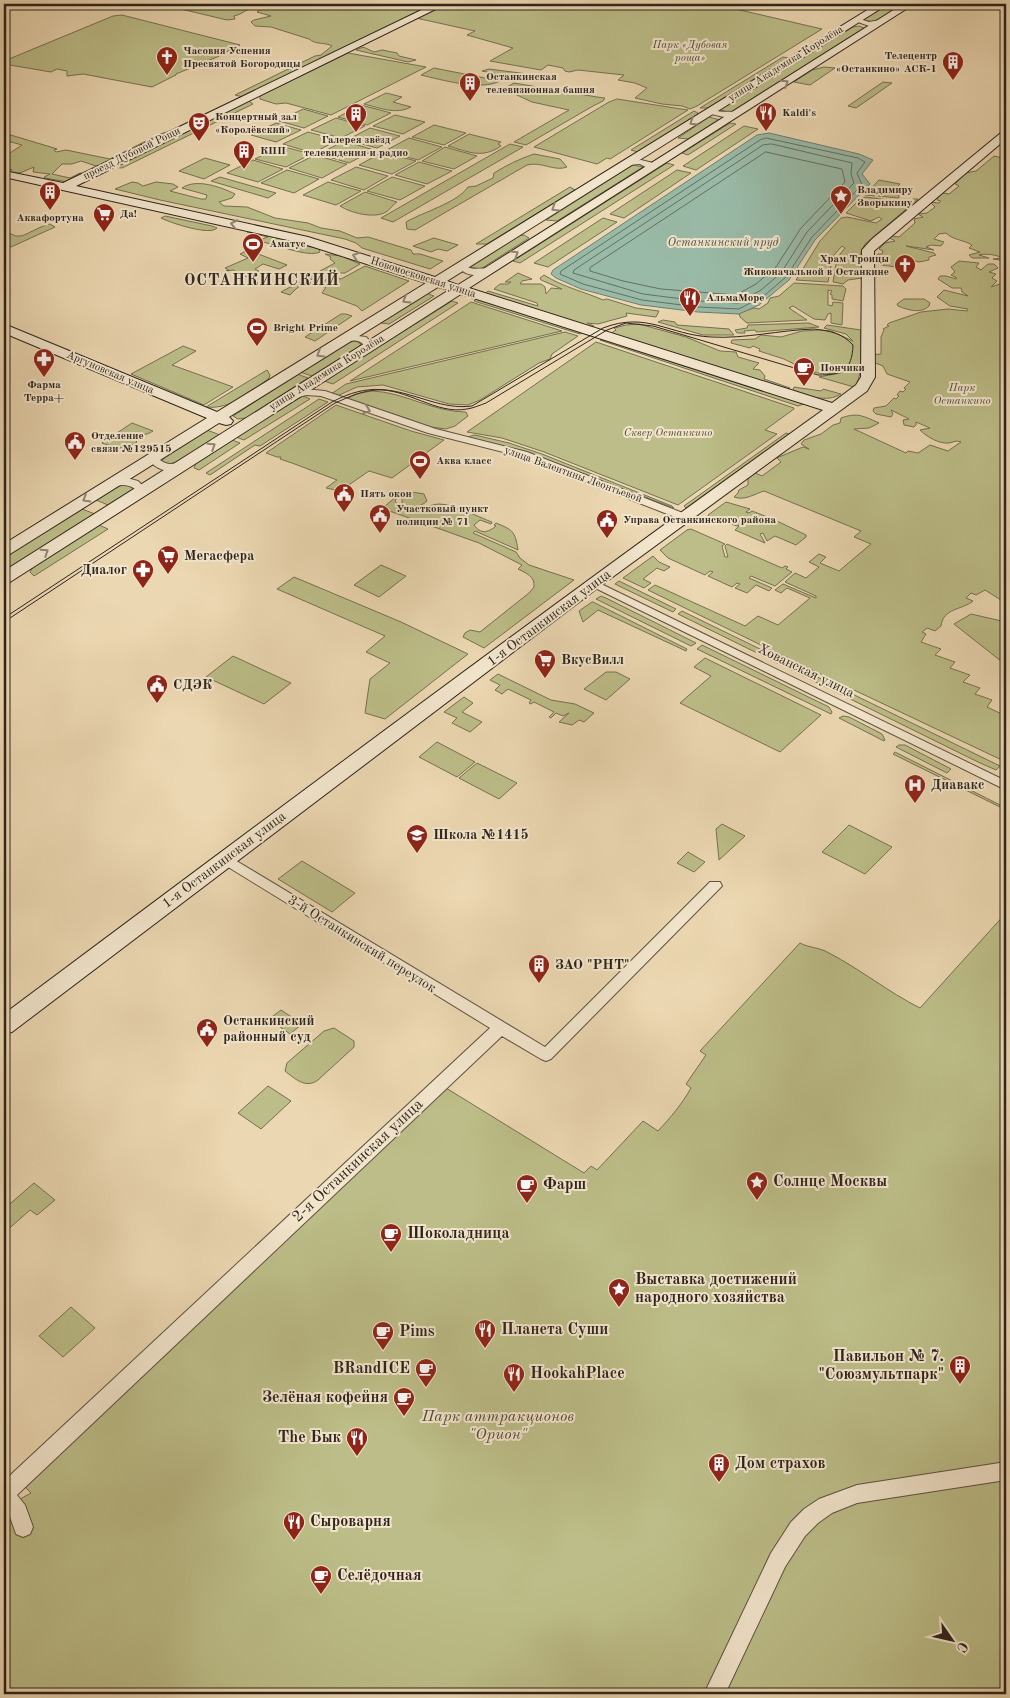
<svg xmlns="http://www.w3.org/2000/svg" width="1010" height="1698" font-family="'Old Standard TT',serif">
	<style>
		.green { fill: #bcbd88; stroke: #757052 }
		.water { fill: #99baa7; stroke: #6e7e6f }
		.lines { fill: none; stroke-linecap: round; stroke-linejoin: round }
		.shore { stroke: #646f62; stroke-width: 1 }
		.street-casing { stroke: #5d5141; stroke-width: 2 }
		.secondary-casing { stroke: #2e241c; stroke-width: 2 }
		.street { fill: #f2e5cc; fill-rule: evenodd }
		.secondary { fill: #f2e5cc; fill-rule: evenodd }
		.tram { stroke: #2e241c; stroke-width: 1 }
		.oneway { stroke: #908474 }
		.labels { text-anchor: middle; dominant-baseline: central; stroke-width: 4; stroke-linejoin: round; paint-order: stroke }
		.far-park-label { font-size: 11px; font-style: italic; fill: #524a37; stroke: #f2e5cc }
		.far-poi-label { font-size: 11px; font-weight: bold; fill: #2e241c; stroke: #f2e5cc; text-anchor: start }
		.far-street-label { font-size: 11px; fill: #2e241c; stroke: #f2e5cc }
		.far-water-label { font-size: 12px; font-style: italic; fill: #4e5146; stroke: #f2e5cc }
		.poi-label { font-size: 14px; font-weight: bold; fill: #2e241c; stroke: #f2e5cc; text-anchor: start }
		.street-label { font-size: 14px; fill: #2e241c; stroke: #f2e5cc }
		.far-district-label { font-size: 16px; font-weight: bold; letter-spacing: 1px; fill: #2e241c; stroke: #f2e5cc }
		.near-street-label { font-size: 16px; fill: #2e241c; stroke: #f2e5cc }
		.near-poi-label { font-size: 16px; font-weight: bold; fill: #2e241c; stroke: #f2e5cc; text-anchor: start }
		.near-park-label { font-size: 16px; font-style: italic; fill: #524a37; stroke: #f2e5cc }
	</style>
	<rect width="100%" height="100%" fill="#ebd7b1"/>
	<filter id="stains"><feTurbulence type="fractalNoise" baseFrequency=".004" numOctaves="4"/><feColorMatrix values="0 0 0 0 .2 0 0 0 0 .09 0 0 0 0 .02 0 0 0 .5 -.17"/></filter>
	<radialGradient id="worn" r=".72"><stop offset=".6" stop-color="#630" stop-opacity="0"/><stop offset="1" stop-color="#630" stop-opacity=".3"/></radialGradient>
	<path class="green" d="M160,4l68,1 208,-1c-47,22 -94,47 -141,67l-1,3 -51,23 -8,-2 80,-39 6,-1 11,-9c-7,-4 -16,-1 -23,-7l-38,-12 -16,-1 -4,-4 3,-2 17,-4 -14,-4 6,-4c-12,-4 -19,6 -29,8l1,3 -8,1z
		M444,4h270l108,25 -125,77 -7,3 -8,-3 -20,-2 -27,-6 12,-10 -12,-5 -17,-3 6,-5 -46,-5 -9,2 -4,-1 -2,-3 -15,-3 -7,5 -51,-9 23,-13 -46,-13 8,-4 -59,-13z
		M889,4h15l-29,18 -12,-2z
		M122,15l118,30 -23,12 -41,17v1l-24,12 -69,-13 -16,2v-5l-10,-2 -6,3 -47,-8 5,-5 104,-43z
		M859,26l5,2 -133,85 -11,-3 133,-83z
		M363,47l11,5 8,-2 15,3 2,3 17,4 -8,2 -52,-12z
		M348,53l78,14 -95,48 -45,-12 -10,1 -16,-5v-3z
		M783,57l6,1 -79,50h-10z
		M824,67l11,1 -25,17 -16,-3 18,-12z
		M434,68l66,13c-19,10 -58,-1 -79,-6z
		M489,69l54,7 3,4 -12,1 -52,-10z
		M883,82l9,1 -36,25 -8,-2z
		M514,83l83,14 8,1 -2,3 -10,5 -67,39 -12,-3 55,-32 -37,-8 -28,-13z
		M386,93l16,4 -9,5 18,5c-15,8 -31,1 -47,-3z
		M617,99l71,11 -78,49 -3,-1 -10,6 -63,-17 75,-45z
		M249,101l4,3 -131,64 -10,-1z
		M361,105l30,8 -24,12 -29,-8z
		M303,109l25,7 -24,12 -25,-7z
		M694,111l4,2 -1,2 -59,37 -7,-2z
		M395,115l30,7 -22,12 -30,-8z
		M709,117l11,3 -31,19 -11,-1z
		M336,118l29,8 -24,12 -30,-8z
		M276,123l25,7 -25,12 -25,-7z
		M730,123l6,1 -48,31 -6,-2z
		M434,125l32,8 -22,12 -32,-8z
		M744,126l14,3 -62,41 -13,-4z
		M370,128l30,8 -23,12 -30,-8z
		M177,129l-75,39 -21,-7 -9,3h-10l-10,10 18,4 10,-5 5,1 -17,8 -23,-4 -1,-1 6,-3 -17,-2 1,-5 -14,6 -16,-2v-2l8,1 -8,-3v-10l18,-12 -18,-5v-7l50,15 3,1 -3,1 2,2 10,-2 44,9 50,-25z
		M308,132l30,8 -25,13 -30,-9z
		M469,134l32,8 -3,2 3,2c-19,13 -32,6 -53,0z
		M409,138l33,9 -24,13 -33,-9z
		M344,141l30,9 -25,13 -30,-9z
		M510,144l13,3 -130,75 -12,-4z
		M281,146l30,8 -25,13 -31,-8z
		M445,147l32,9 -23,13 -32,-8z
		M383,152l33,9 -24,13 -33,-9z
		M534,154l26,5 7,8c-12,5 -26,-6 -40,-2l-112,65 -8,-1 -1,-7c17,-10 51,-19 62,-35l8,-1 17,-8 1,-5c13,-8 25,-14 40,-19z
		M315,155l31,9h1l-25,14 -33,-10z
		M994,156l12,3v102l-13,-2 9,-1c-3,-3 -19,-5 -23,-3l10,3h-17l-3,-3 11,-3 -11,-4 3,-3c-8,-5 -19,-5 -26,-12l-7,1 -5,5 10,3 -3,4 -10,-1 -5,2 8,3 -28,-4 28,7 2,2 -7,2v3l-10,2 -11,-3 -12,8 -15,-2v-7l-5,-2 2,-2h4l1,-3 -4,-2 6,-6 10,-2 -5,-3 2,-2 7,1 16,-14 -1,-4 9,-2 -5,-3 9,-1 8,-6 -5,-5 9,1 2,-2 -4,-1 1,-3 5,-4 6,1 10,-8 -4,-2 10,-11 11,-2z
		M205,158l25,7 -26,14 -25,-8z
		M253,160l30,9 -25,13 -31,-9z
		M419,162l33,9 -25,13 -32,-9z
		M667,163l7,2 -154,98 -7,-2z
		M633,165l10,2 -86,54 -11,-1z
		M356,167l32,9 -24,14 -33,-10z
		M287,170l32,9 -25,14 -33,-10z
		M677,170l14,3 -67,45 -14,-4z
		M220,177l56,16 -8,5 -57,-17z
		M392,177l33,9 -25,14 -33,-9z
		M879,180l21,4 -2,2 1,12 -34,-3z
		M132,182l6,1 5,3 13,-4 17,2 5,3 -8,4 31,8h5l1,-4 -25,-7c14,-10 39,-1 53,6l-3,4 -13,4 5,4 23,1 28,11 33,5 13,5 19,3 17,7 11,-1 43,13 2,4h7l23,7 -13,8 -68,-21 -6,-5 -11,-4 -185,-39 -45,-11z
		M328,182l33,9 -25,14 -33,-10z
		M570,187l5,3 -88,54h-11z
		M365,192l32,10c-5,3 -6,7 -11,10 -12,7 -35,1 -46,-6z
		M866,197l30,4 2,1 -1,2c7,0 12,-6 21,-5l-53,45 -4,8 1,26 -14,2 -5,4 -10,-2 4,-24 8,-10 -3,-2 -9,10 -5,26 -32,-2 24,-39 21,-23 6,-1 29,6 6,-4 -3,-2 -8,4 -25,-8 15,-15z
		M165,216l47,10 5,2c-7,8 -46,-5 -56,-10z
		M603,218l14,4 -69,45 -14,-4z
		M50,224l5,3 -44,20 -7,-1v-14c6,0 10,5 16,4 5,0 22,-11 30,-12z
		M250,231l54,11 -3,3 15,3 -7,-2 2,-1 12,4h-4l1,3c-12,6 -44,-8 -58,-10v-3l6,-2 -21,-5z
		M524,235l5,3 -50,32 -11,-3 50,-31z
		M434,238l24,7 -11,6 -9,-2 -7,3 -18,-6z
		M248,250l39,15 -8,4 -16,-5 -8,5 4,2 -3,2 2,1 -11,3 -14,-7 -7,1 3,-1 -4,-2 23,-10 -8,-4z
		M329,252l33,10 -16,-4 14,6 -15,9h-22l-26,15 -7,7 -9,-3 54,-29 -5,-4 1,-2 -6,-3 16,2z
		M959,261l20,2 -3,4 5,3 7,-6h6l4,4 -9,4 7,2 -4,4 5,3 -6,6 15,-5v314l-5,4 -16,-10 -9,5 -5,-2 -5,5 7,3c-11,9 -30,7 -32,25l-6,5 -8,-3 -5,4 4,2 -5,8 20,7 -6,6 20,7 -5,6 20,7 -7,7 17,6 -5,6 17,6 -5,7 19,9v46l-171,-81 -187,-91 7,-5 90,41 13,-10 20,9 32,-27 -23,-10 -6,5 -6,-3 8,-6 33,14v-2l-31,-14 10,-9 11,5 13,-11 -10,-5 10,-8 7,3 -6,6 19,8 32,-27 -17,-7 7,-6 -97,-40c-10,3 -19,10 -30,6l4,-4 1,-3 9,-5v-10l5,-3 9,4 19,-14 -4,-4 2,-1 24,-10 6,2 -8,-5 3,-4 17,-6 12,-9 7,-2 1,-5c17,-6 22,-2 38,5l-10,5 -15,1 52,24 2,-2 10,2 12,-8 18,6 13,-9c-6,-2 -6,0 -12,1 -10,1 -22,-6 -29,-13l10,-2 -14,-6v3l-2,2 -10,-2 -1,-5 6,-1 -18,-9 2,4 -2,3 -15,-3 -3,-3 1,-3 12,-2 8,-8 2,1 3,-3 -2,-1 3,-4 3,1 3,-3 -2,-1 6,-6 -23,-8 -4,-8 -10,-4 -2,-7 10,-1v-17l3,-7 -1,-1 6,-3 -2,-1 2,-2 32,-11 27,-3 19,2 1,-2 -18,-3 -13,-9 7,-7 24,6 -6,-4 -1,-4h-9l-14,-9 2,-3h6l10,3 1,-1 -6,-3 4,-3 -4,-5z
		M365,266l44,15 -47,30 -5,-5 -35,-13 4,-6 -7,-1 10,-9 12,2z
		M518,273l14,6 -10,2 -2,3h21l4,3 1,7 5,-6 11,1 -21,-9 -1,-2 4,-3c19,12 41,17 59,25l4,-1 29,9 23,3 -3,6 -30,-4 1,3 -29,8 -11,-1 7,3 -6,1 -103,-33 3,-3 50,15 -1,-3 -43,-14 6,-5h8l3,-2h-6z
		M794,283l49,3 3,3 -3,12 -11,-2v-4l-2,-1 2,-3 -4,-1v15l4,1 1,-4 10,1 -1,22 -11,-2v-10l-3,1 -3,6 -11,-1 -21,-13 -4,2 18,12 -60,3 -7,-6 -1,-4 15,-5 5,1 9,-6 2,-5 9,-2z
		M426,293l8,3 -45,28 -8,-1z
		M476,299l105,33 1,1 -2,1 -106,-33z
		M904,299h20l6,4 -1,3c-8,8 -21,4 -31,0l-1,-2z
		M452,301l6,2 -125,81 -9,-3z
		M471,302l91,29 -212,50z
		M341,314h5l6,2 -37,25 -10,-4z
		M663,320l12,2 2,3 52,4 5,6h-31l-45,-13z
		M809,323l10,4 -63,5 -1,-2 -11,1 1,2h-8l-2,-3 12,-2 1,-3z
		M639,324l47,13 34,14 16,1 2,5 21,6 -6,6 7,1 5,6 -1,3 26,9 -2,2 -178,-56 6,-4 -2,-2 12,-3z
		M827,325l34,5c-1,16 3,47 -7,57l-35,-10 26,-5 -20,2 -14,-2 2,-8h-4l-3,6 -22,-11 -25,-8 1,-2 -7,-3 -3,2 -19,-5 1,-3 23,-1 6,-4 20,2 21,-6 17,-1 12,1 22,10 -7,-7 -22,-6z
		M565,332l13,4 -26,18 -2,5 -11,4 -59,37 -12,5 -19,-1 -66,-19 -26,2 -20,9 -6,-2 15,-10z
		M600,340h6l198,64 -6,2z
		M356,341l5,3 -1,2 -48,30 -12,-4 49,-30z
		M596,342l198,66v1l-29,21 12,4 -99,71 -134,-53 -42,-14 -35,-6z
		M183,346l13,5 -24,14 61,22 -29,18 -73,-31z
		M267,370l3,5 -1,3c-17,14 -40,32 -63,29z
		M297,374l11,4 -62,40 -8,1 -5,-3z
		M794,387l27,4 2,-2 18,5c-14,9 -34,2 -48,-3z
		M372,391c32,1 61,21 94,21l2,4 -13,10 -9,3 -15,-2 -10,3 -13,-4 3,-6 -65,-21 10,-5z
		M303,396l7,3 -66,41 -8,-3z
		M319,399l9,3 -68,44 -5,-1 -45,30 -4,-2z
		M336,405l75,26 33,9 -52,38 -23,-7 -29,20 -14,-3 11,-8 -45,-17 -12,-4 1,-2h-4l-11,-4z
		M132,423l21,8c-7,5 -14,3 -19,7l3,4c-14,9 -21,6 -35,1z
		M207,430l13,5 -44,28 -8,1 -6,-3 2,-3z
		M786,433l3,1 -103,74 -2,-2z
		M475,435l34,8 33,11 130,52 2,2 -148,-56 -59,-15z
		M232,440l8,3 -41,27 -5,-2 2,-5z
		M124,483l11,5 -27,17 -12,-5z
		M412,492l12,2 3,7c-7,7 -17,7 -25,2v-7z
		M398,495l-3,6c10,17 30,4 44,3 15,0 39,13 53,18l-1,2 -11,-4 -6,5c6,9 14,8 22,1l-2,-1 2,-2c17,7 19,8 22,27l-43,-19 -2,2 43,19 4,6 9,7 45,15 -90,68 -21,-11 2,-4 5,-3 10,2 49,-39 5,-6c1,-11 -8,-14 -16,-18l4,-4 -43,-22 -95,-34v-2z
		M726,502l24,7 -4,3 3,1 3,-2 23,9 -3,3 2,1 3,-3 29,14v2l-10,8 -21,-9 -8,5 -4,-8 -3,1 5,9 -30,-13 5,-5 -3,1 -14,-5 -3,2 -11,-6 -1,-2z
		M82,509l13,5 -91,57v-14z
		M99,525l9,4 -74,47 -4,-4 3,-5z
		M691,529l34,15 -3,2 3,11h3l-3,-11 2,-2 55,24 3,-2 3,1 -2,2 6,3 -17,14 -24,-10 -2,2 23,10 -3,3 -13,-6 -9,8 -12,-5 5,-4 -3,-1 -5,4 -24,-11 5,-4 -3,-1 -5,4 -37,-17 -8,-8 27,-20z
		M653,556l6,6 11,5 -6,4 -7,-3 -14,11 8,4 -7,5 -21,-10z
		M381,565l25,11 -27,21 -25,-12z
		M294,577l107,45 67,32 -83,65 -20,-6 5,-34 20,-16 -24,-11 19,-16 -108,-47z
		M619,581l57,28 -3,3 -54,-26 -4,-2z
		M601,596l7,3 88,44 -5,3 -95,-47z
		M592,602h1l94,47 -1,2 -88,-41 -15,12 -4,-11z
		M682,611l318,155 -4,4 -16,-7 -302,-149z
		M971,614l35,8v43l-52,-41z
		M702,645l127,62 3,5 -1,2 -134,-65z
		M233,656l58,27 -27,21 -58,-27z
		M705,658l116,57 -41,37 -100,-49 31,-27 -17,-9z
		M606,672h10l14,7 -24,21 -22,-11z
		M498,674l53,26 24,4 19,9 -10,9 -5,-2 -7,5 -13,-3 10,-9 -6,3 -7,-3 -5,5 -2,-1 5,-5 -20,-10 -3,2 -2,-1 2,-3 -23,-11 -6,5 -7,-4 5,-5 -10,-5z
		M464,697l9,6 -11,9 20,10 -12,10 -18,-9 5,-5 -13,-6z
		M843,716l6,1 33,17 3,6 -1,1 -45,-23z
		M437,742l38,20 -18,15 -38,-20z
		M899,745h6l46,24 -4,4 -51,-26z
		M895,752l111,56v2l-113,-56z
		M477,763l40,20 -18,16 -40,-21z
		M722,824l23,12 -26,24 -3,-31z
		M849,825l43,22 -27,27 -43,-22z
		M688,852l17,10 -11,10 -17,-9z
		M302,861l53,32 -23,19 -54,-33z
		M1006,913v781h-1002v-186l27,-15 -5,-5 3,-9 417,-391 138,85 7,-7 6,4 46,-49 15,10c13,-14 24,-27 33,-43l-5,-4 20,-29 -6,-4 100,-108c9,5 19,4 29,10 31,16 59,39 91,55z
		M281,1010l21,14 -12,10 -21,-15z
		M334,1028l20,13v6l-36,33c-12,9 -23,-1 -33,-9l2,-8 37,-32z
		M268,1086l23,15 -30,28 -23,-16z
		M34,1183l21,17 -18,15 -7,-5 -26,23v-24z
		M71,1307l24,21 -32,29 -24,-21z"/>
	<path class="water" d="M769,133l90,21 14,6 -11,14 8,10 -55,56 -26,40 -30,25 -20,9 -41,-2 -57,-7 -60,-16 -25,-11 -5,-4 2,-4 204,-135z"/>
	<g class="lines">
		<path class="shore" d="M766,138l92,20 7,4 -8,11 5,12 -50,52 -26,40 -21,18 -26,14 -41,-2 -56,-7 -59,-16 -23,-10 1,-3 199,-131z
			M772,144l80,19 -1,11 3,9 -47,49 -26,41 -20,17 -23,13 -39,-2 -56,-7 -70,-21 1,-3 189,-125z
			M766,152l76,17 3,13 -44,46 -25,39 -20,17 -20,11 -75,-6 -38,-8 -33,-10v-3z"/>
		<g class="street-casing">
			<path id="street" d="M858,17h4l1,3 6,2 11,-2 3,2 -14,4 -11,-4z
				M711,107h6l1,4c7,2 17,-1 23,3l-17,3 -13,-3z
				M641,160l12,3 2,5 -4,2 -11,-6 -12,1 -4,-2 4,-2z
				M464,261l4,3 -1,3c9,4 19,-1 24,4 -10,7 -24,5 -33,-3l3,-6z
				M350,335l16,2 8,8 -8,6 -3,-1 -2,-2 3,-3c-7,-7 -13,-4 -21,-2l-5,-3z
				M305,389l20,2 111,38 91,23 161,63 1,2 -5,3 -4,-1 -161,-63 -91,-23 -107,-37 -15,-1 -17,5 -5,-3z
				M158,452l5,3 -3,5c9,7 15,3 24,1l5,3c-11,10 -30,9 -39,-3l4,-8z
				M127,478l11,3 8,8 -6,7 -4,1 -5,-3 4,-5c-8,-6 -16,-4 -25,-2l-5,-3 1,-2z
				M593,580l413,201v9l-417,-205 -2,-2z
				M225,854l320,193 165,-165h10l2,4 -171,173 -5,2 -5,-2 -39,-23 -485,459 8,10 8,22 -3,7 -7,3 -7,-3 -6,-17 -6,-7v-29l486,-453 -270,-166 -2,-3 2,-3z
				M1006,1462v18l-149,23 -25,10 -14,10 -13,13 -20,31 -60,127h-21l67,-141 20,-31 13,-13 15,-10 38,-14z"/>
		</g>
		<g class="secondary-casing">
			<path id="secondary" d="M434,4h12l-370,182 232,51 127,40 442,-273h11l-441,277 11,4 445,-281h11l-445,284 363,115 24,-18 5,-8 1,-127 10,-11 130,-107 4,-1v8l-132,112 1,126 -8,14 -268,196 -587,445 -8,2v-20c272,-203 543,-406 819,-604l-362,-116 -451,288 -6,1v-12l445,-281 -11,-3 -209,130 4,4 -2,3 -5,1 -7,-2 -209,131 -6,2v-12l203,-126 -203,-85v-9l213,88 209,-129 -125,-40 -297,-66v-6l59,12z"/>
		</g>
		<use href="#street" class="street"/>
		<use href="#secondary" class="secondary"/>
		<path class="tram" d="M4,618l328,-216c38,-20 59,-13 98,-1 14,4 27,7 42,5l131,-78c44,-17 66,7 108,9 34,2 69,-7 103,-8 16,2 28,4 39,16 -1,26 -11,30 -35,30l-165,-49 -27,-3 -19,7 -121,73c-6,2 -12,5 -19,6 -31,6 -60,-21 -91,-19 -15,1 -27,7 -41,13l-331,219"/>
	</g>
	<defs><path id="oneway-chevron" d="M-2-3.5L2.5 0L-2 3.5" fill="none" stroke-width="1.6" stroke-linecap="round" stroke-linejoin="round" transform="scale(1.25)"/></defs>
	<g class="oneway">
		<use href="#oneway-chevron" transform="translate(785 83) rotate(-33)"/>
		<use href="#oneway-chevron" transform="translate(693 122) rotate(148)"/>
		<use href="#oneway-chevron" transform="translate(555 208) rotate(148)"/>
		<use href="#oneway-chevron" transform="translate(234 224) rotate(-168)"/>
		<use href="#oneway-chevron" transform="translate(515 254) rotate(-32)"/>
		<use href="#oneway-chevron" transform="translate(356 256) rotate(-162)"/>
		<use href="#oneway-chevron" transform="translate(406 300) rotate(148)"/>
		<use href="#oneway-chevron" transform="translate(320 354) rotate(148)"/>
		<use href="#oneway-chevron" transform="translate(367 410) rotate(19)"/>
		<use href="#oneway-chevron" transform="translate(212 446) rotate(-33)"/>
		<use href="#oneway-chevron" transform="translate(86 499) rotate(149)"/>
		<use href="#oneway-chevron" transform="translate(45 552) rotate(-33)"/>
	</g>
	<defs>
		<g id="church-pin" transform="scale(1.125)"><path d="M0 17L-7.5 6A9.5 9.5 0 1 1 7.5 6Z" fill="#8f2418" stroke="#f2e5cc"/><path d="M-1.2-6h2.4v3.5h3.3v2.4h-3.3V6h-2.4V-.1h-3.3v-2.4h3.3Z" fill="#fff"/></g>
		<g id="building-pin" transform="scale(1.125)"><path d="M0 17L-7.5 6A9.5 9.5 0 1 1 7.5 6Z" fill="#8f2418" stroke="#f2e5cc"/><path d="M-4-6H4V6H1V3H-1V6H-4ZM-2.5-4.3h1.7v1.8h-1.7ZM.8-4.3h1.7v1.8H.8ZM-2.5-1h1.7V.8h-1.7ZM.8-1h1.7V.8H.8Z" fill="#fff"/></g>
		<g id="restaurant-pin" transform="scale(1.125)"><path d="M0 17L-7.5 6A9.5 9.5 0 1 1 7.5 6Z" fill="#8f2418" stroke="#f2e5cc"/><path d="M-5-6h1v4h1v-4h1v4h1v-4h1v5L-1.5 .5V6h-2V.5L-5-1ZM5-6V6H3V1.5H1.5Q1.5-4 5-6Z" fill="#fff"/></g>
		<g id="theatre-pin" transform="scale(1.125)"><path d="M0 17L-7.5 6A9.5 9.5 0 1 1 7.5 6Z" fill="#8f2418" stroke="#f2e5cc"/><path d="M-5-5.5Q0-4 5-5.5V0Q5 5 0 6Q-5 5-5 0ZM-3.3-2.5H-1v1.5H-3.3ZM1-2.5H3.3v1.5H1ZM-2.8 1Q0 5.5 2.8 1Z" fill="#fff"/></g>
		<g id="sight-pin" transform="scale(1.125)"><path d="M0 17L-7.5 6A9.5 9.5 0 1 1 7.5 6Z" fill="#8f2418" stroke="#f2e5cc"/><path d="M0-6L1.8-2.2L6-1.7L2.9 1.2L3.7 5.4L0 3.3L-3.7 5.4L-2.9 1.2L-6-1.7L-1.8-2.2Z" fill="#fff"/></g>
		<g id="supermarket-pin" transform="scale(1.125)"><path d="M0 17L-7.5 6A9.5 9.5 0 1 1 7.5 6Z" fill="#8f2418" stroke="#f2e5cc"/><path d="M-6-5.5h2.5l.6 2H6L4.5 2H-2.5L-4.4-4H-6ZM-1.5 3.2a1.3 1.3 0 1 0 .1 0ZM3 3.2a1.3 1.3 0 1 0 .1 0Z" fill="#fff"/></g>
		<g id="stadium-pin" transform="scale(1.125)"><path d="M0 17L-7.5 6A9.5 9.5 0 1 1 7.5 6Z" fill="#8f2418" stroke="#f2e5cc"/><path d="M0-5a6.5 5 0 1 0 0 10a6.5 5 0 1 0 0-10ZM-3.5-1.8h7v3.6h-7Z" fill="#fff"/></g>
		<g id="pharmacy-pin" transform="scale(1.125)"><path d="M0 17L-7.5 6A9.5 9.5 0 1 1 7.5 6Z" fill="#8f2418" stroke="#f2e5cc"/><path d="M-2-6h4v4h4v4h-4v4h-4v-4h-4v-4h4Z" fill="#fff"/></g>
		<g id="cafe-pin" transform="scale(1.125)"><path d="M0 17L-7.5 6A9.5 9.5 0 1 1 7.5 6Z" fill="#8f2418" stroke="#f2e5cc"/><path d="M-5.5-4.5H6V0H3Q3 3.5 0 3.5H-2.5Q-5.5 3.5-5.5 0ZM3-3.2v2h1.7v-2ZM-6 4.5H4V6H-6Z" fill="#fff"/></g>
		<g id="civic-pin" transform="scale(1.125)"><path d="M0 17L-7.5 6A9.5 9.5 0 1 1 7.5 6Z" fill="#8f2418" stroke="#f2e5cc"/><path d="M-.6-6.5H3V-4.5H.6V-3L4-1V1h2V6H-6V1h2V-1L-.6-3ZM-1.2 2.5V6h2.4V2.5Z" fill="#fff"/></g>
		<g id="hospital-pin" transform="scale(1.125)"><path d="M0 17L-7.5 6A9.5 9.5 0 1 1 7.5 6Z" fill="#8f2418" stroke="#f2e5cc"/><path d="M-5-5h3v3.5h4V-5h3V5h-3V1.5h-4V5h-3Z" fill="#fff"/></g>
		<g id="school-pin" transform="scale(1.125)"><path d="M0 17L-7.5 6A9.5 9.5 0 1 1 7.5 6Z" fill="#8f2418" stroke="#f2e5cc"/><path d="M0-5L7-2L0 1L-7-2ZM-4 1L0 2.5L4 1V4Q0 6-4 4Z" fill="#fff"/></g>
	</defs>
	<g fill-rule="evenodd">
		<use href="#church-pin" x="167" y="57"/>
		<use href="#building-pin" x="953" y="62"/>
		<use href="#building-pin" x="470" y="83"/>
		<use href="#restaurant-pin" x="766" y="113"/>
		<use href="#building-pin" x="356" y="114"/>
		<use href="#theatre-pin" x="199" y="123"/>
		<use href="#building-pin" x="244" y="151"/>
		<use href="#building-pin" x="50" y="192"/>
		<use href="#sight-pin" x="841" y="196"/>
		<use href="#supermarket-pin" x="104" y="214"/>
		<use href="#stadium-pin" x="253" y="244"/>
		<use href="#church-pin" x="905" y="265"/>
		<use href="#restaurant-pin" x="690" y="298"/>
		<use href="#stadium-pin" x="257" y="328"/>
		<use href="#pharmacy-pin" x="44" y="359"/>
		<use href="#cafe-pin" x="804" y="368"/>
		<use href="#civic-pin" x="75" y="442"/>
		<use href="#stadium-pin" x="420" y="461"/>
		<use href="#civic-pin" x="344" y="494"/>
		<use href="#civic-pin" x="380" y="515"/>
		<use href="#civic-pin" x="607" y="520"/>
		<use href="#supermarket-pin" x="168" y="556"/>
		<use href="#pharmacy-pin" x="143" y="570"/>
		<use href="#supermarket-pin" x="545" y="660"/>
		<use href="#civic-pin" x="157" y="685"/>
		<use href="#hospital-pin" x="915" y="785"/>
		<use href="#school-pin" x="417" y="835"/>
		<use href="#building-pin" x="539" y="965"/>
		<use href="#civic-pin" x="207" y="1029"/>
		<use href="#sight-pin" x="757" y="1182"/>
		<use href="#cafe-pin" x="527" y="1185"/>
		<use href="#cafe-pin" x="391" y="1234"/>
		<use href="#sight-pin" x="619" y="1289"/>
		<use href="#restaurant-pin" x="485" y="1330"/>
		<use href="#cafe-pin" x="383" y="1332"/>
		<use href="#building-pin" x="960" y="1366"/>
		<use href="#cafe-pin" x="426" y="1369"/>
		<use href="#restaurant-pin" x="514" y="1374"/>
		<use href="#cafe-pin" x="404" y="1398"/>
		<use href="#restaurant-pin" x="357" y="1438"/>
		<use href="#building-pin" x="719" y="1464"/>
		<use href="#restaurant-pin" x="294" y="1522"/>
		<use href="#cafe-pin" x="321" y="1576"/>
	</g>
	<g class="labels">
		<g class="far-park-label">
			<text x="690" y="45">Парк «Дубовая<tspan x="690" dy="13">роща»</tspan></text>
			<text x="962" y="388">Парк<tspan x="962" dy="13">Останкино</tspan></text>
			<text x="668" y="433">Сквер Останкино</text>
		</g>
		<g class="far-poi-label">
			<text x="183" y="51">Часовня Успения<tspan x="183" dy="13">Пресвятой Богородицы</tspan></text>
			<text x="937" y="56" text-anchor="end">Телецентр<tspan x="937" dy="13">«Останкино» АСК-1</tspan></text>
			<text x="486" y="77">Останкинская<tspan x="486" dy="13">телевизионная башня</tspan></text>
			<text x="782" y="113">Kaldi's</text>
			<text x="215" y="117">Концертный зал<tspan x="215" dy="13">«Королёвский»</tspan></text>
			<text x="356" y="140" text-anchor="middle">Галерея звёзд<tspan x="356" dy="13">телевидения и радио</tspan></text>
			<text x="260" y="151">КПП</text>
			<text x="857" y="190">Владимиру<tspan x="857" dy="13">Зворыкину</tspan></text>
			<text x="120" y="214">Да!</text>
			<text x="50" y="218" text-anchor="middle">Аквафортуна</text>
			<text x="269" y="244">Аматус</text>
			<text x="889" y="259" text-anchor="end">Храм Троицы<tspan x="889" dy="13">Живоначальной в Останкине</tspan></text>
			<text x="706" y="298">АльмаМоре</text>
			<text x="273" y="328">Bright Prime</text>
			<text x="820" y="368">Пончики</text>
			<text x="44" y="385" text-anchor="middle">Фарма<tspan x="44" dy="13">Терра+</tspan></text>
			<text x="91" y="436">Отделение<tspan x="91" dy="13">связи №129515</tspan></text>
			<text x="436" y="461">Аква класс</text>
			<text x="360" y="494">Пять окон</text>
			<text x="396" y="509">Участковый пункт<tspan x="396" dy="13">полиции № 71</tspan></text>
			<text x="623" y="520">Управа Останкинского района</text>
		</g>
		<g class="far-street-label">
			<text transform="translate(786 64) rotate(-32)">улица Академика Королёва</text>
			<text transform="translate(132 154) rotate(-26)">проезд Дубовой Рощи</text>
			<text transform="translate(423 278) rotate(18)">Новомосковская улица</text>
			<text transform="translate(110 373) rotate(23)">Аргуновская улица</text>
			<text transform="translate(327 373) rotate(-32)">улица Академика Королёва</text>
			<text transform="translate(573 475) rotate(20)">улица Валентины Леонтьевой</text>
		</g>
		<g class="far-water-label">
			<text x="723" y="243">Останкинский пруд</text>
		</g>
		<g class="poi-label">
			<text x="184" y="556">Мегасфера</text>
			<text x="127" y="570" text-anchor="end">Диалог</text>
			<text x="561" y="660">ВкусВилл</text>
			<text x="173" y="685">СДЭК</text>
			<text x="931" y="785">Диавакс</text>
			<text x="433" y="835">Школа №1415</text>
			<text x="555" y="965">ЗАО "РНТ"</text>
			<text x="223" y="1021">Останкинский<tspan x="223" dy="16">районный суд</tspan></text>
		</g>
		<g class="street-label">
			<text transform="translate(549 618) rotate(-37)">1-я Останкинская улица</text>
			<text transform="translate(806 671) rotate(26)">Хованская улица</text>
			<text transform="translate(224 860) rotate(-37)">1-я Останкинская улица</text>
			<text transform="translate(362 944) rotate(32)">3-й Останкинский переулок</text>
		</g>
		<g class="far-district-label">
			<text x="262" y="281">ОСТАНКИНСКИЙ</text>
		</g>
		<g class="near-street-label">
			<text transform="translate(358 1161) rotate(-43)">2-я Останкинская улица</text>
		</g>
		<g class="near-poi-label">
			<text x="773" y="1182">Солнце Москвы</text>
			<text x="543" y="1185">Фарш</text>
			<text x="407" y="1234">Шоколадница</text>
			<text x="635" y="1280">Выставка достижений<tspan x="635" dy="18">народного хозяйства</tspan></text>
			<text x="501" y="1330">Планета Суши</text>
			<text x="399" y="1332">Pims</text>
			<text x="944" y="1357" text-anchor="end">Павильон № 7.<tspan x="944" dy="18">"Союзмультпарк"</tspan></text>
			<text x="410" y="1369" text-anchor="end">BRandICE</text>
			<text x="530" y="1374">HookahPlace</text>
			<text x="388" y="1398" text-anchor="end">Зелёная кофейня</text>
			<text x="341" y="1438" text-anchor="end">The Бык</text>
			<text x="735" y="1464">Дом страхов</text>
			<text x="310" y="1522">Сыроварня</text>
			<text x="337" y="1576">Селёдочная</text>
		</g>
		<g class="near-park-label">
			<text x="498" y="1417">Парк аттракционов<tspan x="498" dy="18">"Орион"</tspan></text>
		</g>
	</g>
	<rect width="1010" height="1698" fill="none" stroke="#ebd7b1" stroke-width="20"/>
	<rect x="5" y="5" width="1000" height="1688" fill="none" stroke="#2e241c" stroke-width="2.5"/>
	<rect x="10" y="10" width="990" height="1678" fill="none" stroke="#2e241c"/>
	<g transform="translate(952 1640) rotate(124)" stroke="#f2e5cc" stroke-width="4" paint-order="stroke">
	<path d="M0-4L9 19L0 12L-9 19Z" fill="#2e241c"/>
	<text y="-8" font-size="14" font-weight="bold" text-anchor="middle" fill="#2e241c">С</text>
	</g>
	<rect width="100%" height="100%" filter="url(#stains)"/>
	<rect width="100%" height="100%" fill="url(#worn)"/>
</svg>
